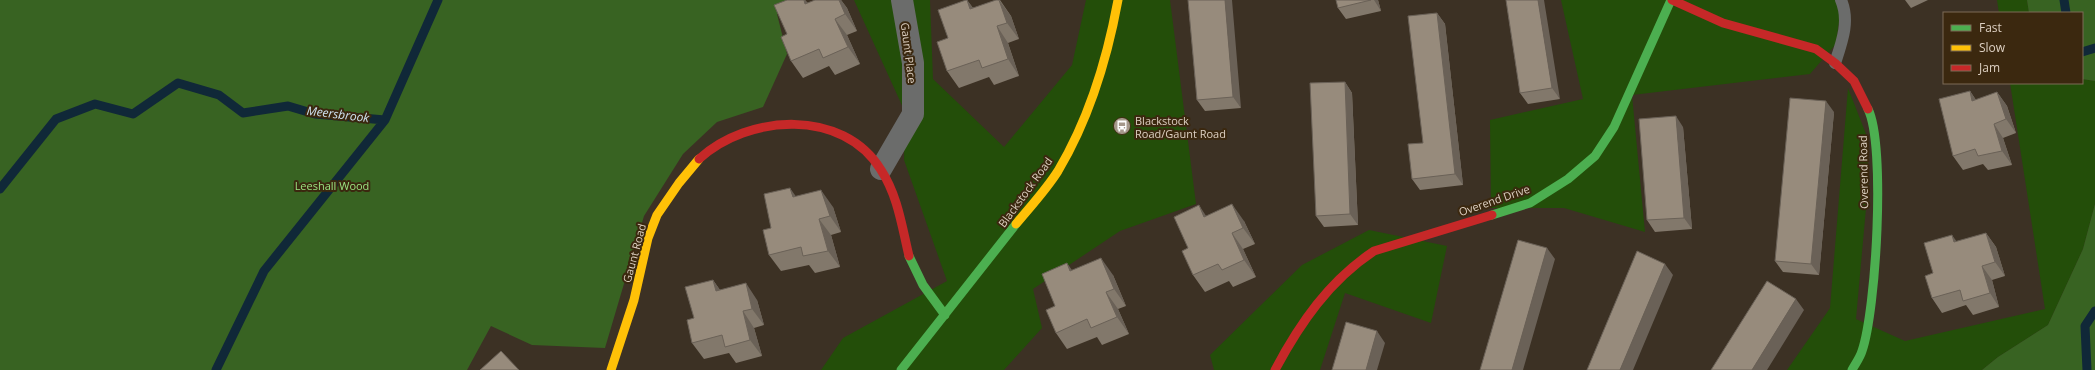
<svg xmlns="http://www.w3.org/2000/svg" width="2095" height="370" font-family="'Open Sans',sans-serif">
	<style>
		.green { fill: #234e09 }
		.forest { fill: #386322 }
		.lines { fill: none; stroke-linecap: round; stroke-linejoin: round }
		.stream { stroke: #102838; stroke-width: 9 }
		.lane { stroke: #6b6c6b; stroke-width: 12 }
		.street { stroke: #6b6c6b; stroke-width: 22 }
		.fast { stroke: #4caf50; stroke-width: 9 }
		.slow { stroke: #ffc107; stroke-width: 9 }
		.jam { stroke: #c62828; stroke-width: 9 }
		.wall { fill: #82786b }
		.shaded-wall { fill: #6a6157 }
		.building { fill: #978b7c; stroke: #6a6157 }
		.labels { text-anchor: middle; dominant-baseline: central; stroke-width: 4; stroke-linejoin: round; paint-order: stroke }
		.street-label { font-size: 11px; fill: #ddd0c2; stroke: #3b280f }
		.poi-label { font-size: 11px; fill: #ddd0c2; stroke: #3b280f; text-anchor: start }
		.park-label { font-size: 11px; fill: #9ae482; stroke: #3b280f }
		.water-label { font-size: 12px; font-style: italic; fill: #cee2f1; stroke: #3b280f }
	</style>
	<rect width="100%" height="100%" fill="#3c3124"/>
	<path class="green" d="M854,0h76l3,79 71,68 68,-82 14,-65h84l26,204 -76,27 -87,58 9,39 -38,42h-183l22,-32 104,-57 -43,-121 1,-48z
		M1561,0h281l-6,44 -26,30 -178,21 13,137 -81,-24h-73l-1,-88 93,-21z
		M1997,0h30l2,13h-30z
		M2082,79l13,2v123l-12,45 -35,76 -50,32 -16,13h-195l43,-62 18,-220 20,51v47l-12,133 49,22 140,-32 -35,-226h72z
		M1369,230l78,16 -16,77 -86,-30 -25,77h-106l-4,-15 92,-90z"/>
	<path class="forest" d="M0,0h801l-24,14 10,40 -24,53 -46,15 -34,32 -39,62 -39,132 -73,-3 -41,-19 -24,44h-467z
		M2027,0h68v81l-13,-2v-66h-53z
		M2095,204v166h-113l16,-13 50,-32 35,-76z"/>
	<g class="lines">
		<path class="stream" d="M2064,0l2,13
			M2082,52l13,-4
			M0,189l56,-70 39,-15 38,10 45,-31 41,12 24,18 45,-7 27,8 70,6 53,-120
			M216,370l48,-99 121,-151
			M2087,370l-2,-44 10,-15"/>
		<path class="lane" d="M1835,63c7,-21 15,-42 6,-63"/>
		<path class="street" d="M881,169l32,-55v-51l-11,-63"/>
		<path class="fast" d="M1492,215l38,-12 38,-24 27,-23 19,-29 57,-127
			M909,256l14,29 22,30
			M901,370l115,-146
			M1852,370c3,-6 8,-12 10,-19 14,-40 24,-206 6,-242"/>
		<path class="slow" d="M1016,224c14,-17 30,-34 42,-53 31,-52 49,-111 60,-171
			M611,370l23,-70 14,-62 9,-23 22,-32 20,-24"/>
		<path class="jam" d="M1672,0l51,23 93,26 19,14 19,18 14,28
			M699,159c49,-45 144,-51 182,11 17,26 21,57 28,86
			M1275,370c25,-47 54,-89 99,-119l118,-36"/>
	</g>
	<path class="wall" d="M787,0h18l3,3 7,-3h26l6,8 10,23 -10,4 13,29 -25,11 -6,-9 -26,12 -12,-17 -4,-27z
		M967,0l6,8 23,-8h4l11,16 8,23 -11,4 11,33 -25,9 -5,-8 -30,11 -12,-17 1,-33z
		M1188,0l53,108 -36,3 -8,-11z
		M1336,0h42l3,11 -35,8 -8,-11z
		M1506,0l54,99 -32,5 -8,-11z
		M1905,0h23l-17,8z
		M1437,13l8,11 18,161 -43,5 -8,-11 11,-36z
		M1345,82l7,11 6,132 -34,2 -8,-11z
		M1970,91l6,9 21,-8 10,14 9,27 -13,5 9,27 -24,5 -5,-6 -20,6 -10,-14z
		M1834,112l-15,163 -36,-3 -8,-11z
		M1683,127l9,102 -37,3 -8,-12z
		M796,196l37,11 8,25 -10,3 9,32 -25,6 -6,-8 -28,6 -12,-16 2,-27z
		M1206,216l38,5 11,23 -12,5 13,28 -23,10 -4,-6 -24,11 -12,-17 -5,-27z
		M1986,233l10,14 9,29 -13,4 7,27 -26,8 -7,-10 -24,8 -10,-15 1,-25 24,-31z
		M1072,271l41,4 13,31 -8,3 11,25 -27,11 -5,-8 -30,12 -11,-16 -1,-27z
		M713,280l7,10 37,10 7,25 -10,3 8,28 -26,7 -7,-10 -25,6 -12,-16 2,-25z"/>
	<path class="shaded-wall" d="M804,0h1l8,11 -8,-7z
		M839,0h2l6,8 10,23 -12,-17z
		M967,0l12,16 -9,-7z
		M999,0l12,16 8,23 -12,-16z
		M1225,0h7l9,108 -8,-11z
		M1374,0h4l3,11z
		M1538,0h6l16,99 -8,-11z
		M1437,13l8,11 18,161 -8,-11z
		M835,19l12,16 13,29 -12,-17z
		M997,26l11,17 11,33 -11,-17z
		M1345,82l7,11 6,132 -8,-11z
		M1970,91l10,15 -8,-5z
		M1997,92l10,14 9,27 -10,-14z
		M1826,101l8,11 -15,163 -8,-11z
		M1676,116l7,11 9,102 -8,-11z
		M1994,124l9,14 9,27 -10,-14z
		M790,188l12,17 -9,-8z
		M821,190l12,17 8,25 -11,-16z
		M1232,204l12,17 11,23 -12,-16z
		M1199,205l11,17 -6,-5z
		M819,219l12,16 9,32 -12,-16z
		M1232,233l11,16 13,28 -12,-17z
		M1986,233l10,14 9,29 -10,-14z
		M1952,235l10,14 -8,-7z
		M1547,248l8,11 -32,111h-11z
		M1101,258l12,17 13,31 -12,-17z
		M1067,263l12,17 -9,-9z
		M1665,264l8,11 -40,95h-13z
		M1982,266l10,14 7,27 -9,-14z
		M713,280l12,17 -9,-6z
		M746,283l11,17 7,25 -12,-16z
		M1106,292l12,17 11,25 -12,-17z
		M1796,299l8,11 -37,60h-15z
		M743,311l11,17 8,28 -12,-16z
		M1377,331l8,12 -8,27h-11z"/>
	<path class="building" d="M787,0h17l1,4 10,-4h24l6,14 -10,5 13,28 -25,11 -4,-9 -28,12 -10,-24 6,-3 -13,-29z
		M966,0h1l3,9 26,-9h3l8,23 -10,3 11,33 -26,9 -3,-8 -32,11 -10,-29 11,-4 -10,-28z
		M1188,0h37l8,97 -36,3z
		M1336,0h35l-33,8z
		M1506,0h32l14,88 -32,5z
		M1437,13l18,161 -43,5 -4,-35 15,-1 -15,-127z
		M1345,82l5,132 -34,2 -6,-133z
		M1970,91l2,10 25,-9 9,27 -12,5 8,27 -24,5 -3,-7 -22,7 -14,-57z
		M1790,98l36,3 -15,163 -36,-3z
		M1676,116l8,102 -37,2 -8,-101z
		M790,188l3,9 28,-7 9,26 -11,3 9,32 -25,5 -2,-9 -32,8 -6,-25 8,-2 -7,-34z
		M1232,204l11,24 -11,5 12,27 -22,10 -4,-6 -25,11 -11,-24 6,-3 -14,-31 25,-12 5,12z
		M1986,233l9,29 -13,4 8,27 -27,8 -3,-11 -28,8 -7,-22 8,-3 -9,-30 28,-8 2,7z
		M1518,240l29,8 -35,122h-32z
		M1637,251l28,13 -45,106h-33z
		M1101,258l13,31 -8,3 11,25 -26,11 -4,-9 -31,14 -10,-23 9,-4 -13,-32 25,-11 3,8z
		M713,280l3,11 30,-8 6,26 -9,2 7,29 -25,7 -3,-12 -30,8 -5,-23 7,-2 -9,-31z
		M1767,281l29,18 -44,71h-41z
		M1346,322l31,9 -11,39h-34z
		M501,351l18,19h-39z"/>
	<defs>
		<g id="bus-disc" transform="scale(0.9)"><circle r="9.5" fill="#a5988b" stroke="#3b280f"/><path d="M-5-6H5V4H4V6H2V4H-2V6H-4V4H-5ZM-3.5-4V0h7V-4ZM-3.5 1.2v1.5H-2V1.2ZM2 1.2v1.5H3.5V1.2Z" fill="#fff"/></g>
	</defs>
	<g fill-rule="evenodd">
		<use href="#bus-disc" x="1122" y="126"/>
	</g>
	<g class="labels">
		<g class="street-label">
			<text transform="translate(909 53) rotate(83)">Gaunt Place</text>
			<text transform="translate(1863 172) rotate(-91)">Overend Road</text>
			<text transform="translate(1025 192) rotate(-54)">Blackstock Road</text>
			<text transform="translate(1494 200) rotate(-19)">Overend Drive</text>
			<text transform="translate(634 253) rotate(-75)">Gaunt Road</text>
		</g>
		<g class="poi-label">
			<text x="1135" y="120">Blackstock<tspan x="1135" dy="13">Road/Gaunt Road</tspan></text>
		</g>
		<g class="park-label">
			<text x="332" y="185">Leeshall Wood</text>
		</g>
		<g class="water-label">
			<text transform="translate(338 114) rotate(7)">Meersbrook</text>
		</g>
	</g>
	<rect x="1943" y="12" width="140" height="72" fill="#3b280f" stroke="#7c6b57"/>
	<rect x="1951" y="25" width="20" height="6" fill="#4caf50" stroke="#7c6b57"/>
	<text x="1979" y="32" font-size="12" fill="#ddd0c2">Fast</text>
	<rect x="1951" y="45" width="20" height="6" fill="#ffc107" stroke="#7c6b57"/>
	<text x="1979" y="52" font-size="12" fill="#ddd0c2">Slow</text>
	<rect x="1951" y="65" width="20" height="6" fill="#c62828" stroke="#7c6b57"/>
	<text x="1979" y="72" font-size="12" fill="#ddd0c2">Jam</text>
</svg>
